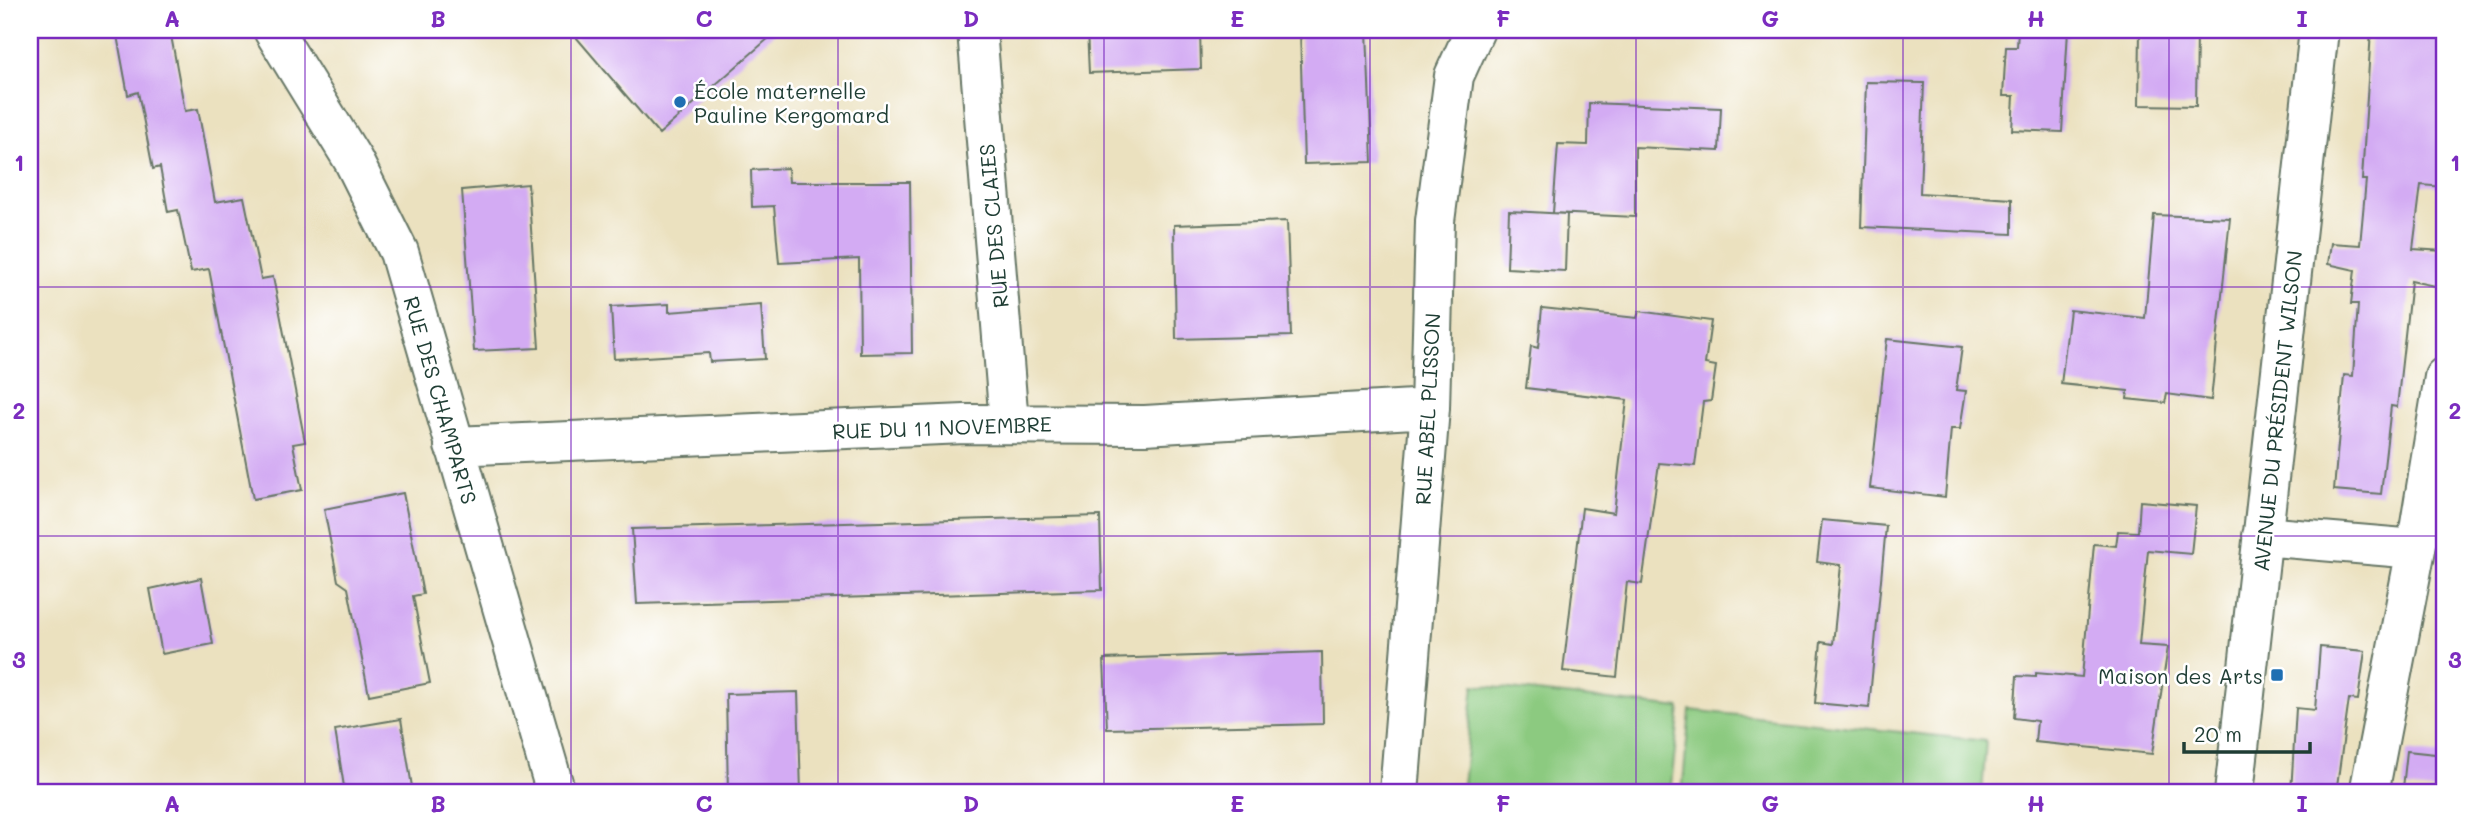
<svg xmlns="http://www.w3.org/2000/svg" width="2474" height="823" font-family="Mali,sans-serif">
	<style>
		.green { fill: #8cca80; stroke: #56845a; stroke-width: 2 }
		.building { fill: #d3abf3 }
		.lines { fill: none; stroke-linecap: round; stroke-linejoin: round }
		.street-casing { stroke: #667665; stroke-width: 42 }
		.street { stroke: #fff; stroke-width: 38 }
		.grid { fill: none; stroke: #7b2cbf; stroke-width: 2; stroke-opacity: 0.55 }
		.poi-dot { fill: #1f6fb2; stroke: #fff; stroke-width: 2.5 }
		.labels { text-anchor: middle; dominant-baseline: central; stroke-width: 5; stroke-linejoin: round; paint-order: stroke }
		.poi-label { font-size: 21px; fill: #1f3d34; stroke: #fff; text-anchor: start }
		.street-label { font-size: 21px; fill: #1f3d34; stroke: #fff }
		.neatline { fill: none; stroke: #7b2cbf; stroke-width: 2.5 }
		.grid-label { font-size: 23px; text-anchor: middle; font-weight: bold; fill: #7b2cbf }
	</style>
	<rect width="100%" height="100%" fill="#fff"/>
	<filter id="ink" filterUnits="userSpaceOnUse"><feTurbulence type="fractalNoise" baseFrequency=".0143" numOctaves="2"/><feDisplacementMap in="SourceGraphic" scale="14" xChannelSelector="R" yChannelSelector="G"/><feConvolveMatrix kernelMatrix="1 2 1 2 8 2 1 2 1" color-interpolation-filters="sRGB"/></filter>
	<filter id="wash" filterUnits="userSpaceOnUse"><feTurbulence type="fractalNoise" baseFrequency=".00686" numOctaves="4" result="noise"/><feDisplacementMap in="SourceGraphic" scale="28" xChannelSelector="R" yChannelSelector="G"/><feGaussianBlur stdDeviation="1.57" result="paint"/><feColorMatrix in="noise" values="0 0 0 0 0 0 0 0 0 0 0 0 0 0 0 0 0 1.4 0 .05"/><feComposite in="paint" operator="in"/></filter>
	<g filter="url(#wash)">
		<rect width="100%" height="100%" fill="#ebe1bf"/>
		<path class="green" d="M1474,685l206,23 -10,85h-208z
			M1690,710l296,31 -4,52h-300z"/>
		<g id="blocks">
			<path class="building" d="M116,30h54l15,81 13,-2 17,93 29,-5 17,82 12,-2 32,165 -12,2 9,46 -49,9 -44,-230 -18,3 -13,-62 -10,2 -8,-45 -7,2 -15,-77 -10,3z
				M570,30h208l-119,104z
				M1087,30h113l1,39 -112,4z
				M1300,30h67l5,132 -68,2z
				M2018,30h50l-6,102 -50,-2 2,-34h-11l2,-34 1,-15h11z
				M2140,30h57l-1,76 -57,-1z
				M2371,30h73v157l-23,-2 -8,64 31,2v37l-33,-7 -14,126 -6,-1 -10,88 -47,-4 10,-115 9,1 5,-72h-7l4,-34 -27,-6 3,-21 29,2 6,-65h-4z
				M1866,82l58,1 -4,110 92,6v35l-151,-7z
				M1589,103l132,5 -2,43 -84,-4v70l-82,-4 5,-69 30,1z
				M788,168l1,14h121l2,171 -52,1 -1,-95 -80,4 -5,-57 -22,1 -1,-37z
				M528,184l11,164 -65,3 -12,-161z
				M1509,211l58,3 -2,57 -58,-3z
				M2154,215l76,3 -19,182 -44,-6 -2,9 -38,-4 1,-8 -67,-7 9,-74 75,8z
				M1287,221l4,115 -115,3 -2,-114z
				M669,304v8l92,-7 4,54 -55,3 -1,-9 -95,6 -3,-52z
				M1542,308l95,10 2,-7 72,10 -6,43 11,2 -5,35 -8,1 -8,64 -36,-3 -17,121 -15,-2 -10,95 -54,-6 19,-163 32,5 13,-113 -101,-12 5,-42 7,2z
				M1887,339l75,8 -6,43 10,1 -6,38h-9l-6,68 -75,-9z
				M403,493l20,101 -10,2 17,87 -61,12 -21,-107 -10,-7 -14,-72z
				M2140,501l56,5 -5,48 -43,-4 -9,95 29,2 -16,107 -117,-12 2,-21 -23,-3 3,-42 19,1v-4l46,4 12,-133 22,2 2,-15 20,1z
				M1100,516l2,74 -465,14 -5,-75z
				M1822,520l64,6 -17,182 -54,-5 6,-61 12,2 8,-79 -24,-3z
				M201,578l12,66 -51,10 -12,-65z
				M2320,647l45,4 -7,49 -9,-1 -13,94h-45l5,-85 19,2z
				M1322,652l1,72 -216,5 -3,-70z
				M798,692l3,101h-73l-2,-99z
				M401,719l12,74h-68l-10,-63z
				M2407,751l37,4v37l-41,-4z"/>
		</g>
	</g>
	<g filter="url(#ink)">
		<use href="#blocks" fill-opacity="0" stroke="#667665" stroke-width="2"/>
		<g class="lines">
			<g class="street-casing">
				<path id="street" d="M273,30l80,130 46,92 157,541
					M977,30l32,393
					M454,446l511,-22 180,1 285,-17
					M2262,536l154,13
					M1399,793l31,-385 5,-187 19,-145 21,-46
					M2234,793l85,-763
					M2369,793l47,-244 28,-172"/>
			</g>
			<use href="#street" class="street"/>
		</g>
	</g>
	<path class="grid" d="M305,30v763M571,30v763M838,30v763M1104,30v763M1370,30v763M1636,30v763M1903,30v763M2169,30v763M30,287h2414M30,536h2414"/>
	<g class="poi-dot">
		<circle cx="680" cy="102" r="7"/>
		<rect x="2270" y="668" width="14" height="14" rx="3.5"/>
	</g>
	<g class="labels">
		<g class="poi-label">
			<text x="694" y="90">École maternelle<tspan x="694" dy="24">Pauline Kergomard</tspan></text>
			<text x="2263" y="675" text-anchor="end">Maison des Arts</text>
		</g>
		<g class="street-label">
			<text transform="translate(993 226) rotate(-95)">RUE DES CLAIES</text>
			<text transform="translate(441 400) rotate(74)">RUE DES CHAMPARTS</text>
			<text transform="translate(1427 409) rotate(-87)">RUE ABEL PLISSON</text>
			<text transform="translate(2277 411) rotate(-84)">AVENUE DU PRÉSIDENT WILSON</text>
			<text transform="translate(942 427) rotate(-2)">RUE DU 11 NOVEMBRE</text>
		</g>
	</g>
	<rect width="2474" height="823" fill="none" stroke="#fff" stroke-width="77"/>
	<path d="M2184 742v10h126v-10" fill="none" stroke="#1f3d34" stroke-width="3.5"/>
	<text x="2194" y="742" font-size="21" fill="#1f3d34" stroke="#ffffff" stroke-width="5" paint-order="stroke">20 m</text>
	<rect x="38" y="38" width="2398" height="746" class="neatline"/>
	<g class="grid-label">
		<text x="172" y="27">A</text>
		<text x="438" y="27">B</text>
		<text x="704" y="27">C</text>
		<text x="971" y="27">D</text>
		<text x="1237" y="27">E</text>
		<text x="1503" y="27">F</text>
		<text x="1770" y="27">G</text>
		<text x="2036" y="27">H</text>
		<text x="2302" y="27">I</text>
		<text x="19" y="171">1</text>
		<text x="2455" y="171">1</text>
		<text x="19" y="419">2</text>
		<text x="2455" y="419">2</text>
		<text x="19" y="668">3</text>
		<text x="2455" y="668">3</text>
		<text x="172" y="812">A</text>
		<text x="438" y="812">B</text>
		<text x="704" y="812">C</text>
		<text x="971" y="812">D</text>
		<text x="1237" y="812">E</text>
		<text x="1503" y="812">F</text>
		<text x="1770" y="812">G</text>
		<text x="2036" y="812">H</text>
		<text x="2302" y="812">I</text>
	</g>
</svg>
